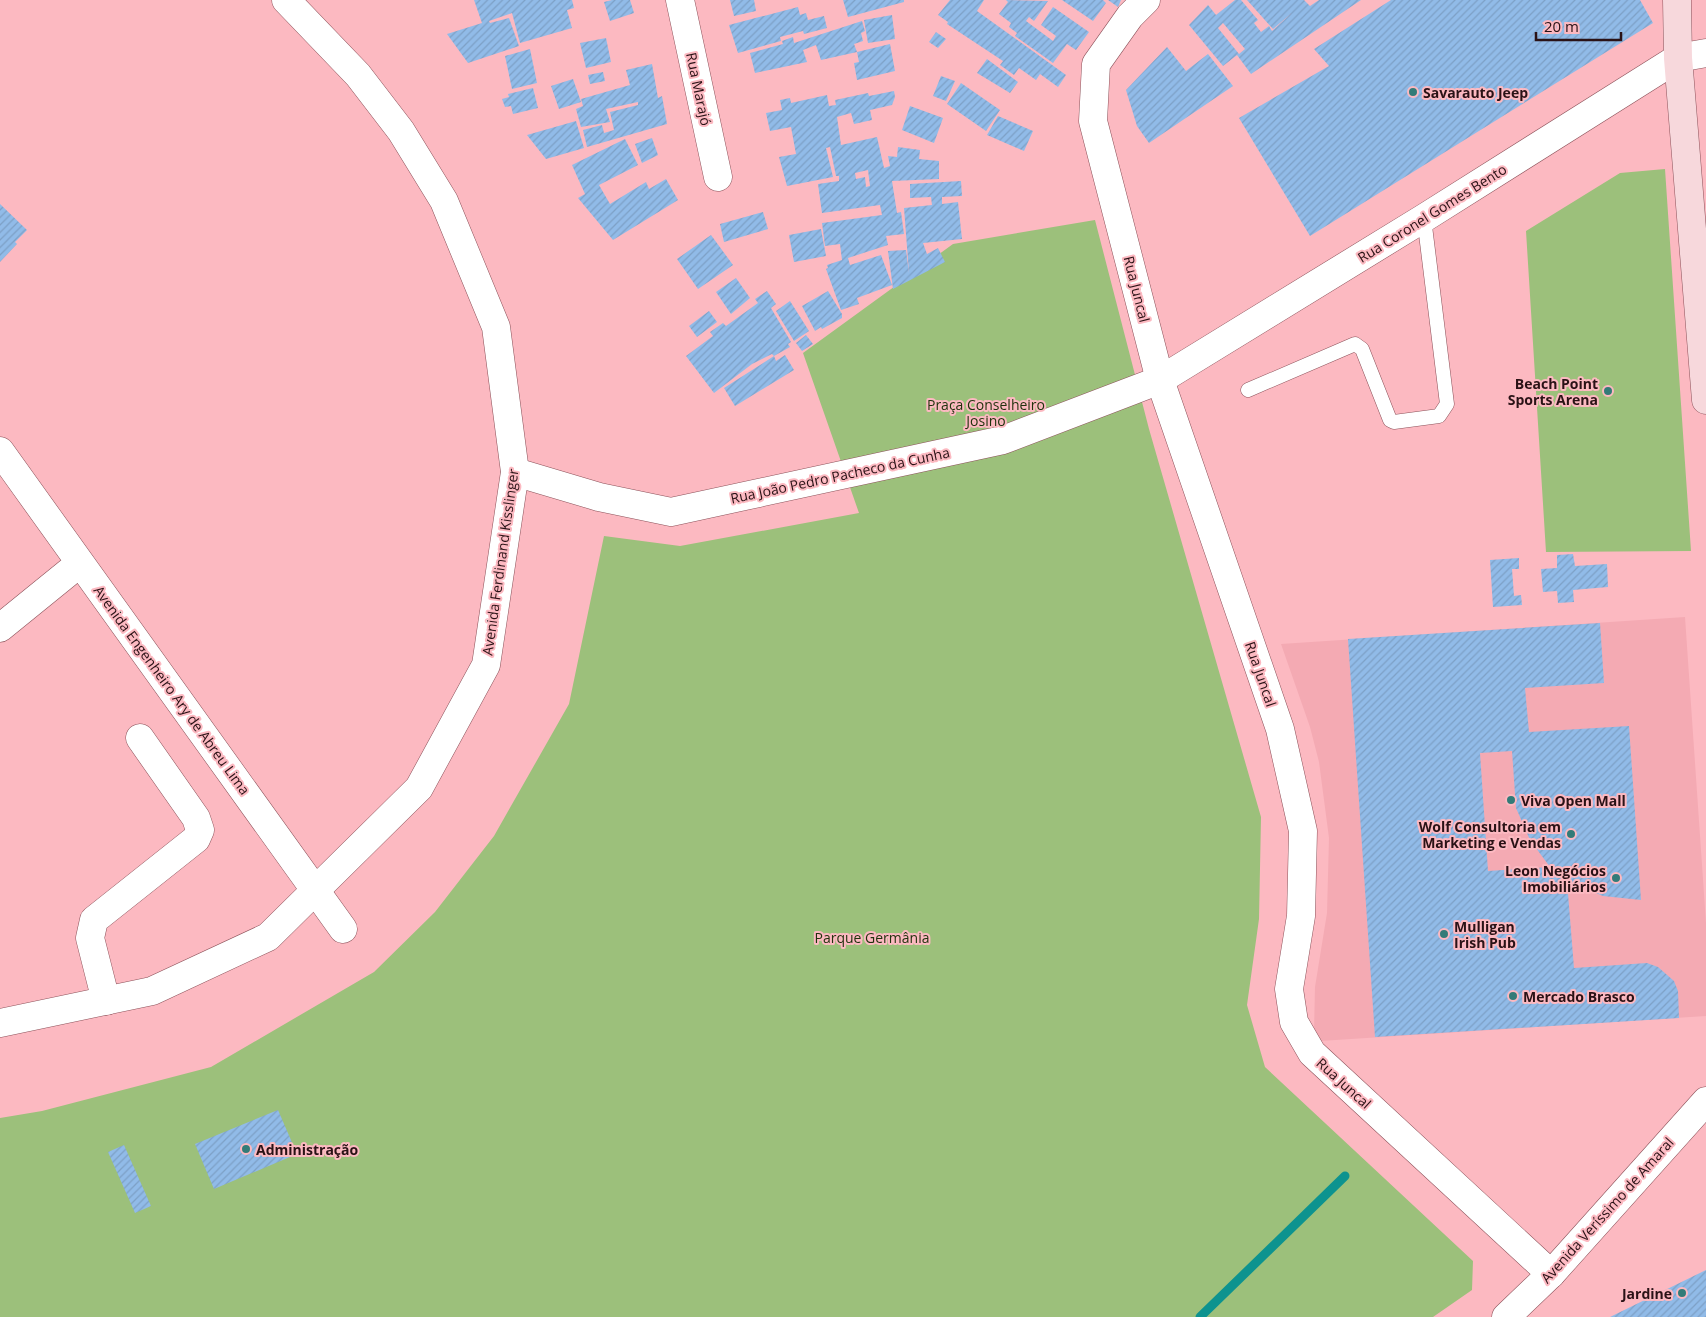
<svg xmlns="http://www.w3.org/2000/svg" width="1706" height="1317" font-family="'Open Sans',sans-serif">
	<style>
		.built { fill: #f4aab3 }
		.park { fill: #9cc07b }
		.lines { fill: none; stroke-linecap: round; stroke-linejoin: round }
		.stream { stroke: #0d938f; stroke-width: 9 }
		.building { fill: url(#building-hatch); fill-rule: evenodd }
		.service-casing { stroke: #8c525a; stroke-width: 15 }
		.minor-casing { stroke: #8c525a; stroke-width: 29 }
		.tertiary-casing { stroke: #8c525a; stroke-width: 29 }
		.secondary-casing { stroke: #8c525a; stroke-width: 29 }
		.service { stroke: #fff; stroke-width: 14 }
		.minor { stroke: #fff; stroke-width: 28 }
		.tertiary { stroke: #fff; stroke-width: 28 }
		.secondary { stroke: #f7d8dc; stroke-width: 28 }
		.poi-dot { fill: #337b78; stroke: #fcb9c1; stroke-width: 2 }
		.labels { text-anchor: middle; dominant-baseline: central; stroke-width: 4; stroke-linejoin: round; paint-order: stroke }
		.street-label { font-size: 14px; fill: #2a1216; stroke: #fcb9c1 }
		.poi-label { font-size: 14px; font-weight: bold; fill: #2a1216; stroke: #fcb9c1; text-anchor: start }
		.park-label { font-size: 14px; fill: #1f310c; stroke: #fcb9c1 }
	</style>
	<defs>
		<pattern id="building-hatch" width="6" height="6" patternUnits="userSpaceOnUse" patternTransform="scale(1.25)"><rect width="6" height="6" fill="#91bbe8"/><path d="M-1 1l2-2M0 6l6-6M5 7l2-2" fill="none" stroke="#7da0c6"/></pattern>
	</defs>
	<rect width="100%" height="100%" fill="#fcb9c1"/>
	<path class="built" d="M1685,617l21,306v93l-386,25 -6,-8 1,-46 12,-74 2,-75 -10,-76 -9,-35 -29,-83z"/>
	<path class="park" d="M1665,169l26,382 -145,1 -20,-321 94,-58z
		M1095,220l54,209 112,388 -2,102 -12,86 18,62 208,194 -1,29 -39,27h-1433v-199l42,-7 169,-44 163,-95 61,-60 59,-76 75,-132 35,-168 76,10 179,-33 -56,-160 150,-109z"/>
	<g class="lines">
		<path class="stream" d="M1200,1317l145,-141"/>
	</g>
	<path class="building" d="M474,0h98l2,8 -7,2 5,18 -52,15 -8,-30 -23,8 1,2 19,-5 10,28 -51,17 -21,-29 35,-11z
		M612,0h18l4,13 -24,8 -6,-19z
		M730,0h24l2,11 -22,5z
		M843,0h61v2l-56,15z
		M950,0h34l-7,11 89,64 -8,12 -18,-13 -4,6 -17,-12 -5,7 -14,-10 3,-4 -56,-37 1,-2 -10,-7z
		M1006,0l42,1 -14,20 -5,-4 -3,4 27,20 3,-5 -15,-11 12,-18 36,25 -13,18 -9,-6 -14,19 -38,-27 2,-3 -8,-6 2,-4 -12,-9 9,-12z
		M1062,0h41l3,3 -13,18z
		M1108,0h13l-3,7z
		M1235,0h6l17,20 -4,3 7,9 8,-6 3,5 21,-19 -20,17 -26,-29h57l6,6 9,-6h42l-110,74 -14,-19 -14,11 -34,-41 19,-20 8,10zM1223,23l22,26 -6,5 -21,-26z
		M1391,0h249l13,23 -343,213 -71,-118 90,-52 -15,-17z
		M798,7l2,8 6,-2 2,7 16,-4 3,12 -23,6 -1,-3 -23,6 1,4 -43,12 -9,-28z
		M892,15l3,24 -27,4 -4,-23z
		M862,21l3,10 -4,2 2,8 -9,3 3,8 -36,8 -5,-15 -13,5 4,12 -52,11 -5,-20 33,-9 -1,-3 11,-4 1,6z
		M936,32l10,7 -8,9 -9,-6z
		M606,38l5,24 -25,6 -6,-25z
		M890,44l5,27 -38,9 -3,-17 5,-1 -2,-10z
		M1167,47l19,24 22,-17 25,32 -84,57 -12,-17 -11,-36z
		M530,49l7,34 -25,6 -7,-33z
		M987,59l31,23 -8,11 -33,-20z
		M652,64l6,34 4,-2 5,28 -80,23 -4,-17 19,-5 2,8 10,-3 -4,-18 28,-7v-3l-32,7 4,13 -29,5 -5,-18 7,-3 -2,-7 49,-14 -4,-15z
		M603,72l2,9 -15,3 -2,-9z
		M941,76l14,5 -9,20 -13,-5z
		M573,79l8,23 -22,7 -8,-23z
		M961,83l39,27 -14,21 -39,-27z
		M533,88l5,20 -25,6 -2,-8 -6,1 -3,-8 7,-2 -1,-3z
		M894,91l1,6 -3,8 -22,5 2,10 -18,4 -3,-11 -14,4 4,28 36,-8 7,31 6,-2 -2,-10 9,1 1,-10 22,3 -1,9 20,2v18l-47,2 5,32 4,-1 3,22 -18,2 2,9 -40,13 2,7 31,-10 11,30 -35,13 2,6 -18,6 -15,-41 2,-1 -1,-3 15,-5 -2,-16 -15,2 -3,-23 60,-8 -2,-10 -58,8 -4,-29 21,-3v-5h-3l-6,-29 -4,1 7,29 -46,9 -8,-29 17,-3 -5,-27 -21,4 -4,-18 16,-3 -2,-10 10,-2 1,5 36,-8 2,11 7,-1 -1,-5 33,-7 1,3zM868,170l2,16 -4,1 -1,-10 -9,2 -1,-6z
		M910,106l33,12 -9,25 -32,-13z
		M998,116l35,15 -9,20 -37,-16z
		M576,121l8,27 -38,11 -19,-24z
		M652,138l6,17 -16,8 -7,-19z
		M625,139l13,26 -39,20 11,19 36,-22 3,7 17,-10 12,21 -65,40 -35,-42 7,-4 -13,-29z
		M961,181l1,15 -20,1v7l16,-2 4,37 -39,4 4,11 11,-6 7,14 -52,27 -5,-38 18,-1 3,23 -5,-65 28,-3 -1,-8 -21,1v-14z
		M0,204l27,26 -12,12 2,2 -17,18z
		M763,212l5,17 -44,13 -4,-18z
		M821,229l5,27 -32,6 -5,-27z
		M711,235l22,30 -35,24 -21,-30z
		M736,278l14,20 -19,16 -15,-22z
		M767,291l9,13 -5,4 20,34 -3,2 2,3 -16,9 2,5 9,-6 9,15 -59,36 -11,-18 50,-32 -2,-2 -20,10 -38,29 -28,-37 27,-20 -3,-4 13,-9 3,3 32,-23 -3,-4z
		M828,291l14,23v4l-20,11 -1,-2 -6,4 -13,-25z
		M790,301l19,30 -15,10 -18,-30z
		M709,311l8,11 -20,15 -8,-11z
		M806,335l7,9 -11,7 -6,-8z
		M1573,554l2,12 32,-2 1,23 -35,3 1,12 -16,1 -1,-12 -14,1 -2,-23 16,-1v-13z
		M1519,558v11h-7l2,27 7,-1 1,10 -29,2 -3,-47z
		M1600,623l4,60 -79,5 4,44 100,-6 12,174 -38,-4 -36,-15 7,87 73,-5 11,4 16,14 4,10 1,27 -304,19 -27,-398zM1512,751l4,57 14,32 20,27 -62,4 -8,-118z
		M278,1110l19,44 -83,35 -19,-45z
		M124,1145l27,61 -16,7 -27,-61z
		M1706,1270v47h-96z"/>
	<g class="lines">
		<g class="service-casing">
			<path id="service" d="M1248,390l107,-46 7,5 28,71 4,2 45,-6 8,-12 -23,-186"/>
		</g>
		<g class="minor-casing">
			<path id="minor" d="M286,0l72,75 43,56 43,70 52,126 19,145
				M680,0l38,177
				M1146,0l-16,16 -34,48 -3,57 67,259 120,349 23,102 -2,85 -12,73 5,33 18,31 239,221
				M0,451l343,478
				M0,628l80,-65
				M106,1001l-16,-63 4,-18 102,-81 4,-9 -4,-12 -56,-80"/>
		</g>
		<g class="tertiary-casing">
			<path id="tertiary" d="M0,1023l152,-32 116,-54 151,-149 67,-123 29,-193 84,25 72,15 332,-72 157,-60 264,-162 254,-160 28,-5
				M1506,1317l45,-43 155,-173"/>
		</g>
		<g class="secondary-casing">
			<path id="secondary" d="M1677,0l1,58 28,342"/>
		</g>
		<use href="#service" class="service"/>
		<use href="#minor" class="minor"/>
		<use href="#tertiary" class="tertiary"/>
		<use href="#secondary" class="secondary"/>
	</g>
	<g class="poi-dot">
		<circle cx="1413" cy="92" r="5"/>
		<circle cx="1608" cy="391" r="5"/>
		<circle cx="1511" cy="800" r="5"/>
		<circle cx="1571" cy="834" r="5"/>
		<circle cx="1616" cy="878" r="5"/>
		<circle cx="1444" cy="934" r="5"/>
		<circle cx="1513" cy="996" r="5"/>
		<circle cx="246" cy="1149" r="5"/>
		<circle cx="1682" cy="1293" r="5"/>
	</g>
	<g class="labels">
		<g class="street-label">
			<text transform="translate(699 89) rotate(78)">Rua Marajó</text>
			<text transform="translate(1432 213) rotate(-32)">Rua Coronel Gomes Bento</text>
			<text transform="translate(1137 289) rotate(76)">Rua Juncal</text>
			<text transform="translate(840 475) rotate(-12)">Rua João Pedro Pacheco da Cunha</text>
			<text transform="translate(500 562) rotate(-82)">Avenida Ferdinand Kisslinger</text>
			<text transform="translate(1261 674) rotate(71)">Rua Juncal</text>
			<text transform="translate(172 690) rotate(54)">Avenida Engenheiro Ary de Abreu Lima</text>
			<text transform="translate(1344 1083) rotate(42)">Rua Juncal</text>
			<text transform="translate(1607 1210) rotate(-48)">Avenida Veríssimo de Amaral</text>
		</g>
		<g class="poi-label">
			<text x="1423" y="92">Savarauto Jeep</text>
			<text x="1598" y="383" text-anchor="end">Beach Point<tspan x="1598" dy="16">Sports Arena</tspan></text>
			<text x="1521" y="800">Viva Open Mall</text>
			<text x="1561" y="826" text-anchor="end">Wolf Consultoria em<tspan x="1561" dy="16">Marketing e Vendas</tspan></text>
			<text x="1606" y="870" text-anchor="end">Leon Negócios<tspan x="1606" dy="16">Imobiliários</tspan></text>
			<text x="1454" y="926">Mulligan<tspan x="1454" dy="16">Irish Pub</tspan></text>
			<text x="1523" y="996">Mercado Brasco</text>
			<text x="256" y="1149">Administração</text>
			<text x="1672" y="1293" text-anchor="end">Jardine</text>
		</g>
		<g class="park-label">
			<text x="986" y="404">Praça Conselheiro<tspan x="986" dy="16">Josino</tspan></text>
			<text x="872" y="937">Parque Germânia</text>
		</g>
	</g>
	<path d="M1536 32v8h85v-8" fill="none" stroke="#2a1216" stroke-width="2.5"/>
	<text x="1544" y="32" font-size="15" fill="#2a1216" stroke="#fcb9c1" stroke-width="4" paint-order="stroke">20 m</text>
</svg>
